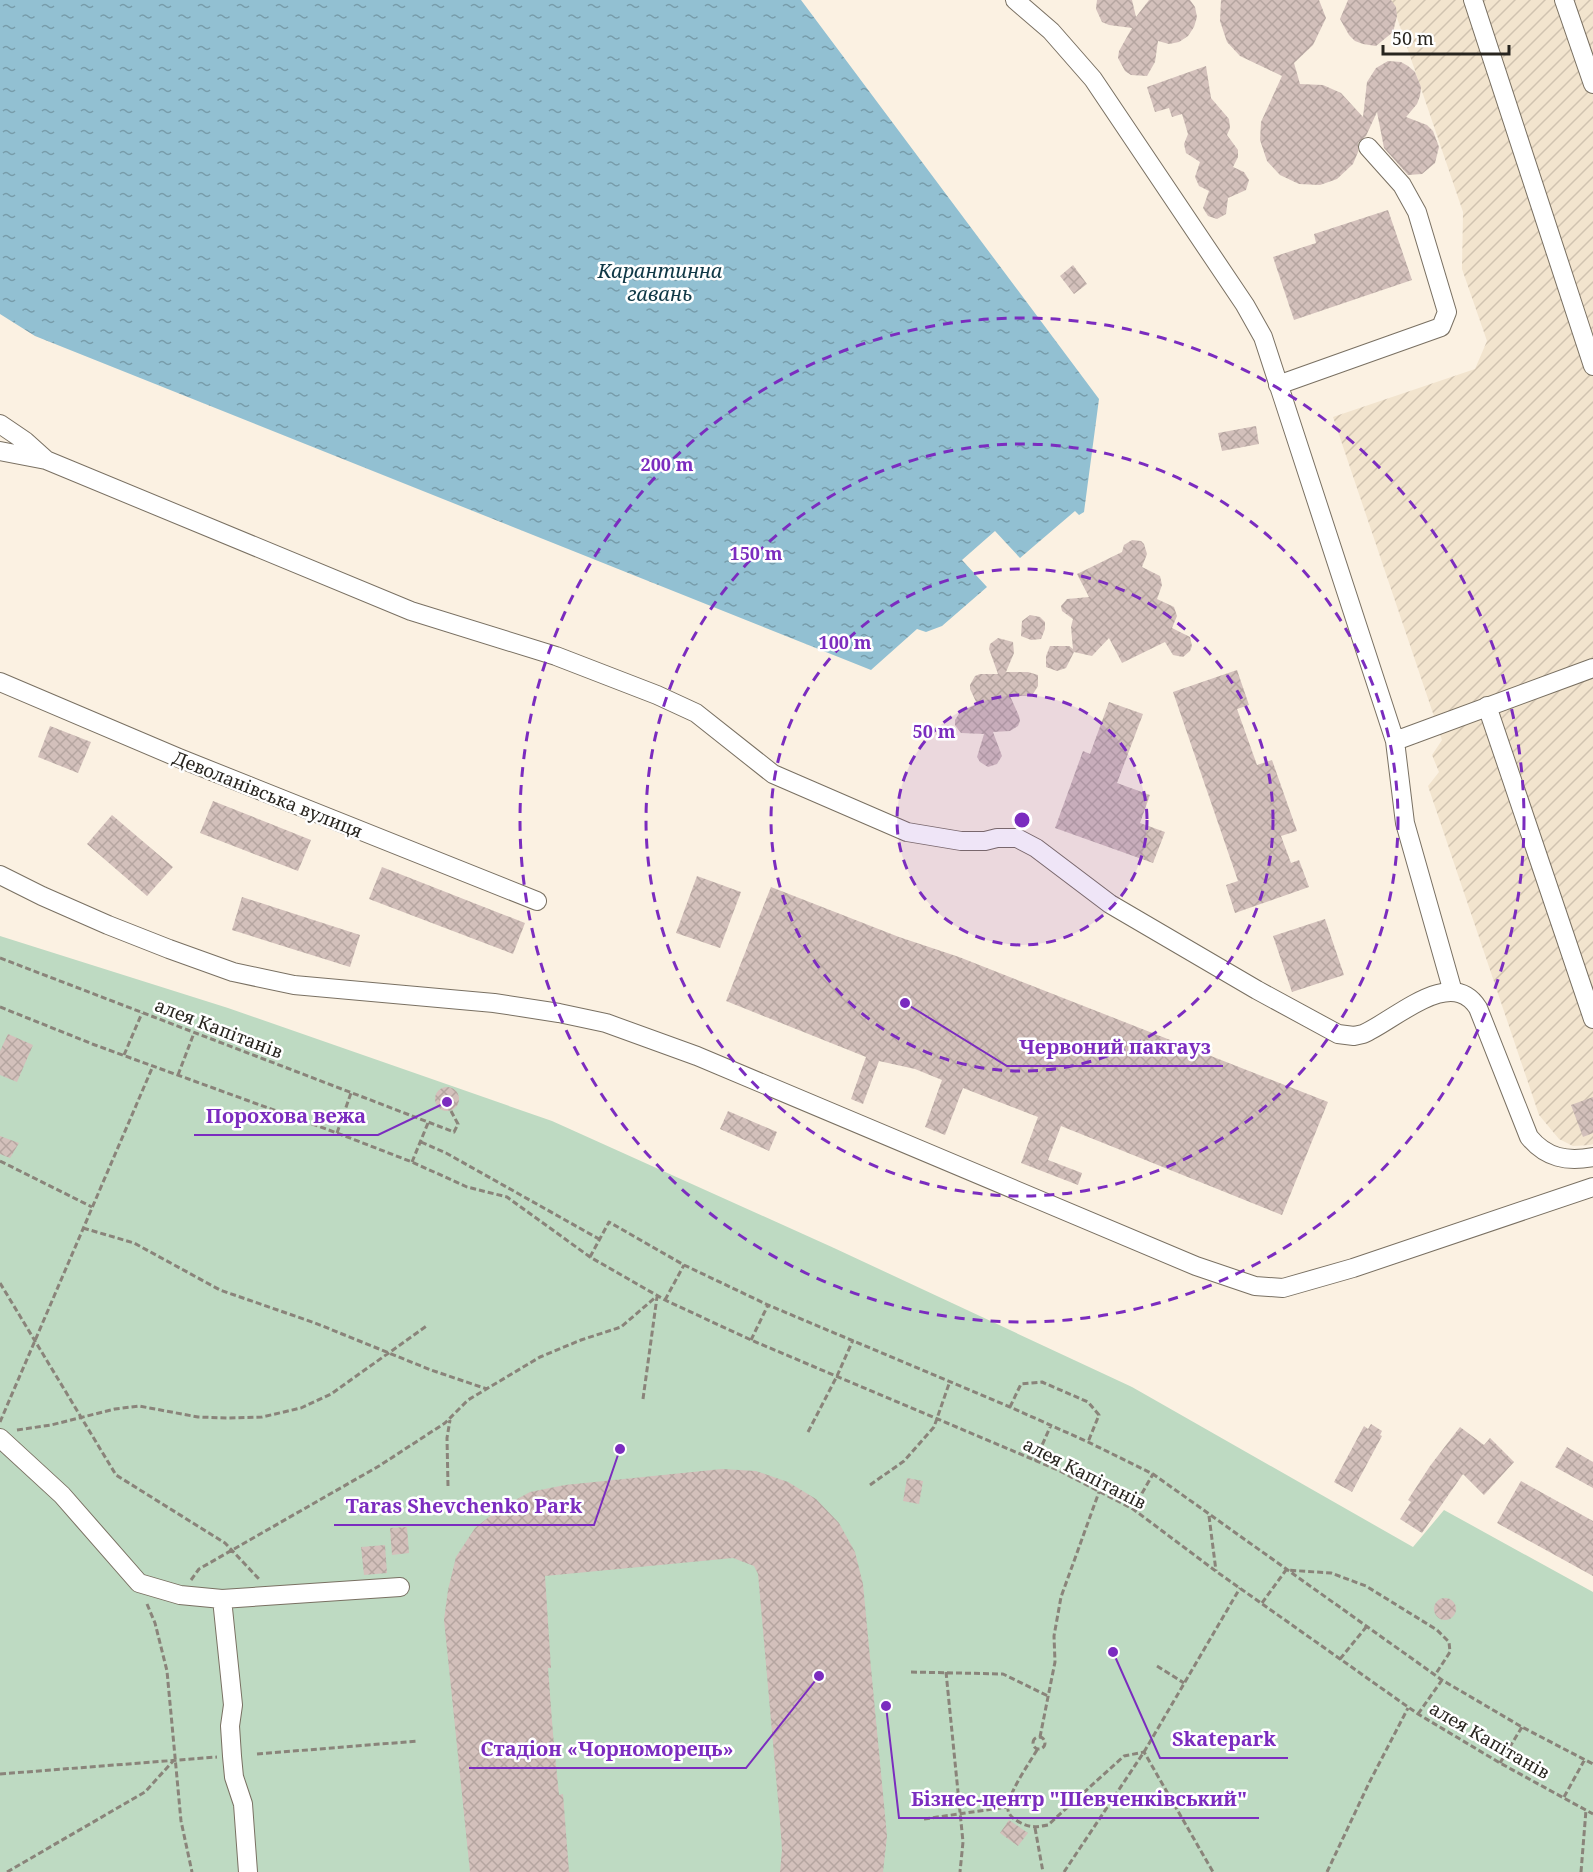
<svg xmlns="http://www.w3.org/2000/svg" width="1593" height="1872" font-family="'Noto Serif',serif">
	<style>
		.industrial { fill: url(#industrial-furrows) }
		.park { fill: #bedac2 }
		.water { fill: url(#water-ripples) }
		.building { fill: url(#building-cross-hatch) }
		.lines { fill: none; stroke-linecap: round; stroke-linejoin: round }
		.minor-casing { stroke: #797062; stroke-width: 20 }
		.path { stroke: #8a847a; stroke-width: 3; stroke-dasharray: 6 3; stroke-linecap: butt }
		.minor { stroke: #fff; stroke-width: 18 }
		.ring { fill: none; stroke: #7b2cbf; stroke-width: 3; stroke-dasharray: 10 8 }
		.labels { text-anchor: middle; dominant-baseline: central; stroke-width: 5; stroke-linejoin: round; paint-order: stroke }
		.street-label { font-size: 18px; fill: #28251f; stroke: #fff }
		.water-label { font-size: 20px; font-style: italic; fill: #0f3846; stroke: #fff }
		.centre { fill: #7b2cbf; stroke: #fff; stroke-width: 3 }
		.ring-label { font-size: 18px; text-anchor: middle; font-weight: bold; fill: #7b2cbf; stroke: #fff; stroke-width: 5; stroke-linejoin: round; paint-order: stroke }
		.leader { fill: none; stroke: #7b2cbf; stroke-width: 2 }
		.callout-dot { fill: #7b2cbf; stroke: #fff; stroke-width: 2 }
		.callout-label { font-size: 20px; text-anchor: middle; font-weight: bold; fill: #7b2cbf; stroke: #fff; stroke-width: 5; stroke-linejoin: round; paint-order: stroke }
	</style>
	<defs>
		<pattern id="industrial-furrows" width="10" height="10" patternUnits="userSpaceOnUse" patternTransform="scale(1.5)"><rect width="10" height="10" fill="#f2e4ce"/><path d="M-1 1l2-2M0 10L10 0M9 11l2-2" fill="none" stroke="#d0c3b0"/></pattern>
		<pattern id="water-ripples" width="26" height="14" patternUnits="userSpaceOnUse" patternTransform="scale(1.5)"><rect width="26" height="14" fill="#92c0d2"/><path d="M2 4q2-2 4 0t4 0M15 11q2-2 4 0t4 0" fill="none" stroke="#779caa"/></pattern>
		<pattern id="building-cross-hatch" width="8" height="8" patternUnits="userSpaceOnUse" patternTransform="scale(1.5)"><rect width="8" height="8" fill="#d3c0bb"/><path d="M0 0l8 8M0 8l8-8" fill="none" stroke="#b5a5a0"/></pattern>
	</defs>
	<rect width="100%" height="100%" fill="#fbf1e2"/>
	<path class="industrial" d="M1391,0h202v1144l-3,1 -17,1 -14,-7 -20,-24 -111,-329 11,-14 -7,-17 10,-15 -109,-323 142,-48 12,-28 -25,-72 1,-57z"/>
	<path class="park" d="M0,936l228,72 324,113 282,127 298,139 281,160 31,-37 149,82v280h-1593z"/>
	<path class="water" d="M0,0h801l298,399 -15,113 -5,3 -4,-4 -55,47 -25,-27 -33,29 25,27 -45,39 -16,6 -9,-3 -46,41 -836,-334 -35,-22z"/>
	<path class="building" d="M1097,0h35l4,17 13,-17h41l5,7 2,10 -3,10 -6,9 -9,6 -10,2 -11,-3 -3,21 -8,14 -16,-1 -6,-4 -7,-13 1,-7 13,-23 -23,-3 -7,-3 -6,-13z
		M1221,0h98l7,18 -13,27 -19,18 6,21 23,1 18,8 22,24 4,-35 9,-14 12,-7 13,1 7,4 7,6 6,15 -1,9 -3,8 -11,13 21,8 6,6 6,16 -4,16 -13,11 -14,1 -24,-27 -7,-36 -11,24 -8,7v9l-5,12 -16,15 -17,6 -21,-1 -19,-9 -13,-14 -7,-21 1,-18 21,-46 -42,-20 -13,-14 -7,-21z
		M1348,0h43l5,7 1,9 -4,16 -17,14 -13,-2 -8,-3 -6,-6 -9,-16z
		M1206,66l5,32 18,21 1,9 -3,7 11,15v7l-5,10 11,5 5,8 -3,10 -18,8 -2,16 -9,5 -9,-3 -5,-8 6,-17 -10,-5 -4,-9 5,-15 -14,-9 -2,-9 4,-10 -6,-20 -10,3 -3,-9 -14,4 -8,-25z
		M1388,210l24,70 -118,40 -21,-63 43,-14 -2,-9z
		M1073,265l14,19 -13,10 -14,-18z
		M1256,426l3,18 -37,7 -4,-18z
		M1132,540l9,1 3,3 3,10 -5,13 18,9 2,9 -5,14 17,8 3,9 -5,12 18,9 2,9 -2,5 -7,6 -10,-2 -8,-13 -43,21 -13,-25 -17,18 -18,-4 -8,16 -9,3 -11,-4v-11l4,-10h19l4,3 -2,-22 2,-8 -11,-8 -1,-5 6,-7 22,-2 -12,-23 45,-22 2,-7z
		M1030,615l10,2 5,5v7l-4,10 -10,1 -10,-4 1,-15z
		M998,638l15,4 1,11 -8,19h22l10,3v11l-5,8 -4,2h-19l9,20 1,5 -2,5 -8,5 -17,1 9,24 -5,8 -9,3 -8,-5 -3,-5 7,-23 -23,-1 -6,-8v-5l5,-8 17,-8 -7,-15v-4l5,-9 5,-2h18l-9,-25 1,-5z
		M1237,670l12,35 -12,4 20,56 15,-5 25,71 -16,5 10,27 8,-3 10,27 -74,26 -9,-28 12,-4 -65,-189z
		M1109,702l34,12 -26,69 33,12 -10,28 25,9 -12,31 -98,-35 28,-77 7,3z
		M50,726l41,16 -13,31 -40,-16z
		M213,801l98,39 -13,31 -98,-38z
		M112,815l61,52 -26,29 -60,-52z
		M382,867l143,56 -12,31 -144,-55z
		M697,876l44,16 -21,56 -44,-15z
		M771,887l128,50 60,20 369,145 -46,113 -221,-89 -13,34 34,13 -4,12 -57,-22 17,-46 -75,-29 -18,47 -20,-8 17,-47 -27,-11 -36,-8 -16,43 -12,-5 15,-42 -140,-56z
		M242,897l118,38 -10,32 -118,-37z
		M1325,919l19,56 -52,17 -19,-56z
		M8,1034l25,11 -16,37 -17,-7v-24z
		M435 1099a12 12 0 1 1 24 0a12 12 0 1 1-24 0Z
		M1593,1097v36l-10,4 -12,-32z
		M728,1111l49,21 -8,19 -49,-22z
		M0,1136l19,7 -9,15 -10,-4z
		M1371,1424l11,7 -2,4 2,1 -30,56 -18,-10 30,-56 4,3z
		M1460,1427l24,18 6,-7 24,24 -30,33 -21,-21 -41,59 -22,-14 11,-17 -3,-2 22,-34z
		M1567,1447l26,15v26l-38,-21z
		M722,1469l34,2 32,11 28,17 23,24 16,29 8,32 24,252 -4,36h-103l2,-22 -2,-28 -22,-248 -4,-8 -21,-8 -188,18 6,92h-3l5,66 6,61 4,-1 6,78h-99l-26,-252 4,-30 8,-33 19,-29 24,-19 31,-17 35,-7z
		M907,1478l16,3 -4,23 -16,-3z
		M1521,1481l72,40v55l-96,-53z
		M407,1527l2,26 -17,2 -2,-27z
		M385,1545l2,28 -23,2 -3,-28z
		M1434 1609a11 11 0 1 1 22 0a11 11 0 1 1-22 0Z
		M1009,1820l19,13 -10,13 -18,-13z"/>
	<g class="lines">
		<g class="minor-casing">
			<path id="minor" d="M1015,0l36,31 42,48 152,226 18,32 132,404 10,82 48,169
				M1473,0l120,366
				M1564,0l29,84
				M1278,385l163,-58 6,-15 -30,-100 -15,-27 -34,-38
				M0,424l25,17 20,18
				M0,451l46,9 365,151 145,45 101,39 39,18 77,61 134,58 54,9h24l12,-3h20l19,10 74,56 147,86 81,44 16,2 9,-2c31,-13 88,-69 115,-26l51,129c17,21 38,25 64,20
				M0,682l179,76 358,143
				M1487,706l106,313
				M1395,741l198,-73
				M0,875l42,21 66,29 61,24 64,23 61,13 200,18 65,10 47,10 91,33 499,210 59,20 28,2 70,-20 240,-81
				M0,1438l62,57 77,88 41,12 42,4 178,-12
				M222,1599l11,106 -3,21 2,30 2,21 9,27 5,68"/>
		</g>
		<path class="path" d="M0,958l454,174 4,-8 -7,-13
			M0,1007l95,38 242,88 75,29 55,25 40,10 83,60 75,43 86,40 307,130 75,39 84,63 201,142 82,49 93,51
			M124,1055l18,-42
			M178,1075l16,-42
			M337,1133l14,-40
			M421,1142l25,11 153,86
			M0,1161l92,46
			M412,1162l16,-39
			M83,1228l51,15 86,47 95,33 116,47 56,19
			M590,1257l19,-35 75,43 84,40 242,102 78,35 65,32 289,206 80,47 71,37
			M0,1283l116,192 109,68 34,36
			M665,1300l19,-35
			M751,1340l17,-35
			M643,1399l14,-102
			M1010,1407l11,-23 21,-2 46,20 11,13 -11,27
			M0,1422l153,-356
			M17,1430l34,-5 64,-16 24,-3 59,11 29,1 35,-1 39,-9 30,-14 97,-69
			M808,1432l29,-56 16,-36
			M1035,1461l16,-36
			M870,1485l34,-24 30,-34 16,-46
			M448,1486l-1,-48 3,-18
			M1133,1509l20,-35
			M1209,1516l7,55
			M191,1580l8,-11 180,-103 66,-43 23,-23 72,-43 41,-17 40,-13 36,-31
			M1262,1603l24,-33 45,3 35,13 71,44 12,12 1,10 -15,23
			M147,1604l8,19 12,48 14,150 11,51
			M1340,1659l27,-33
			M1157,1666l27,17
			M911,1672l92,2 45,22
			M946,1672l17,170 -3,30
			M1418,1714l24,-34
			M1033 1743a6 6 0 1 1 12 0a6 6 0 1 1-12 0Z
			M1040,1737l15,-75 -1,-26 7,-39 38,-105
			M1037,1750c-7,12 -31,46 -29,60 1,6 7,10 13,13 10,5 16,4 27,2l76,-69 20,-4 69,120
			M257,1754l161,-13
			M1500,1763l22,-36
			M0,1774l217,-17
			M1564,1797l21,-38
			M924,1819l83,-12
			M1035,1828l8,44
			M7,1872l138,-80 29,-32
			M1064,1872l80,-120 96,-164
			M1327,1872l42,-89 39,-75
			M1581,1872l5,-62"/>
		<use href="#minor" class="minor"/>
	</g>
	<circle cx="1022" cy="820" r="125" fill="#7b2cbf" fill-opacity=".12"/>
	<g class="ring">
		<circle cx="1022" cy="820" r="125"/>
		<circle cx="1022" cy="820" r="251"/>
		<circle cx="1022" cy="820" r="376"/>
		<circle cx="1022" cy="820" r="502"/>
	</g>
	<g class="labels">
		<g class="street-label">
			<text transform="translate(268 794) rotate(22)">Деволанівська вулиця</text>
			<text transform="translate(219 1028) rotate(21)">алея Капітанів</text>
			<text transform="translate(1085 1473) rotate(27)">алея Капітанів</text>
			<text transform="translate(1490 1740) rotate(30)">алея Капітанів</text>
		</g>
		<g class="water-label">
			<text x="660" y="270">Карантинна<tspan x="660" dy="23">гавань</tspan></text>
		</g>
	</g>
	<circle cx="1022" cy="820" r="9" class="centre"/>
	<g class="ring-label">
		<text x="667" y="471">200 m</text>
		<text x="756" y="560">150 m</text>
		<text x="845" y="649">100 m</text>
		<text x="934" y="738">50 m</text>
	</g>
	<path class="leader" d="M905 1003L1007 1066H1223M447 1102L378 1135H194M620 1449L594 1525H334M1113 1652L1160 1758H1288M819 1676L746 1768H469M886 1706L899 1818H1259"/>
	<g class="callout-dot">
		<circle cx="905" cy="1003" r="6"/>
		<circle cx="447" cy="1102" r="6"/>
		<circle cx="620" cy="1449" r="6"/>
		<circle cx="1113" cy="1652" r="6"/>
		<circle cx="819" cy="1676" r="6"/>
		<circle cx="886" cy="1706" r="6"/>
	</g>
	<g class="callout-label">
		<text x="1115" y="1054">Червоний пакгауз</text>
		<text x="286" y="1123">Порохова вежа</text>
		<text x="464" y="1513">Taras Shevchenko Park</text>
		<text x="1224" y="1746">Skatepark</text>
		<text x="607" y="1756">Стадіон «Чорноморець»</text>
		<text x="1079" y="1806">Бізнес-центр "Шевченківський"</text>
	</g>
	<path d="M1383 45v9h126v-9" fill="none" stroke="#28251f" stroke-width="3"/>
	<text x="1392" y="45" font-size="18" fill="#28251f" stroke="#ffffff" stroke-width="4.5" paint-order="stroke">50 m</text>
</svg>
